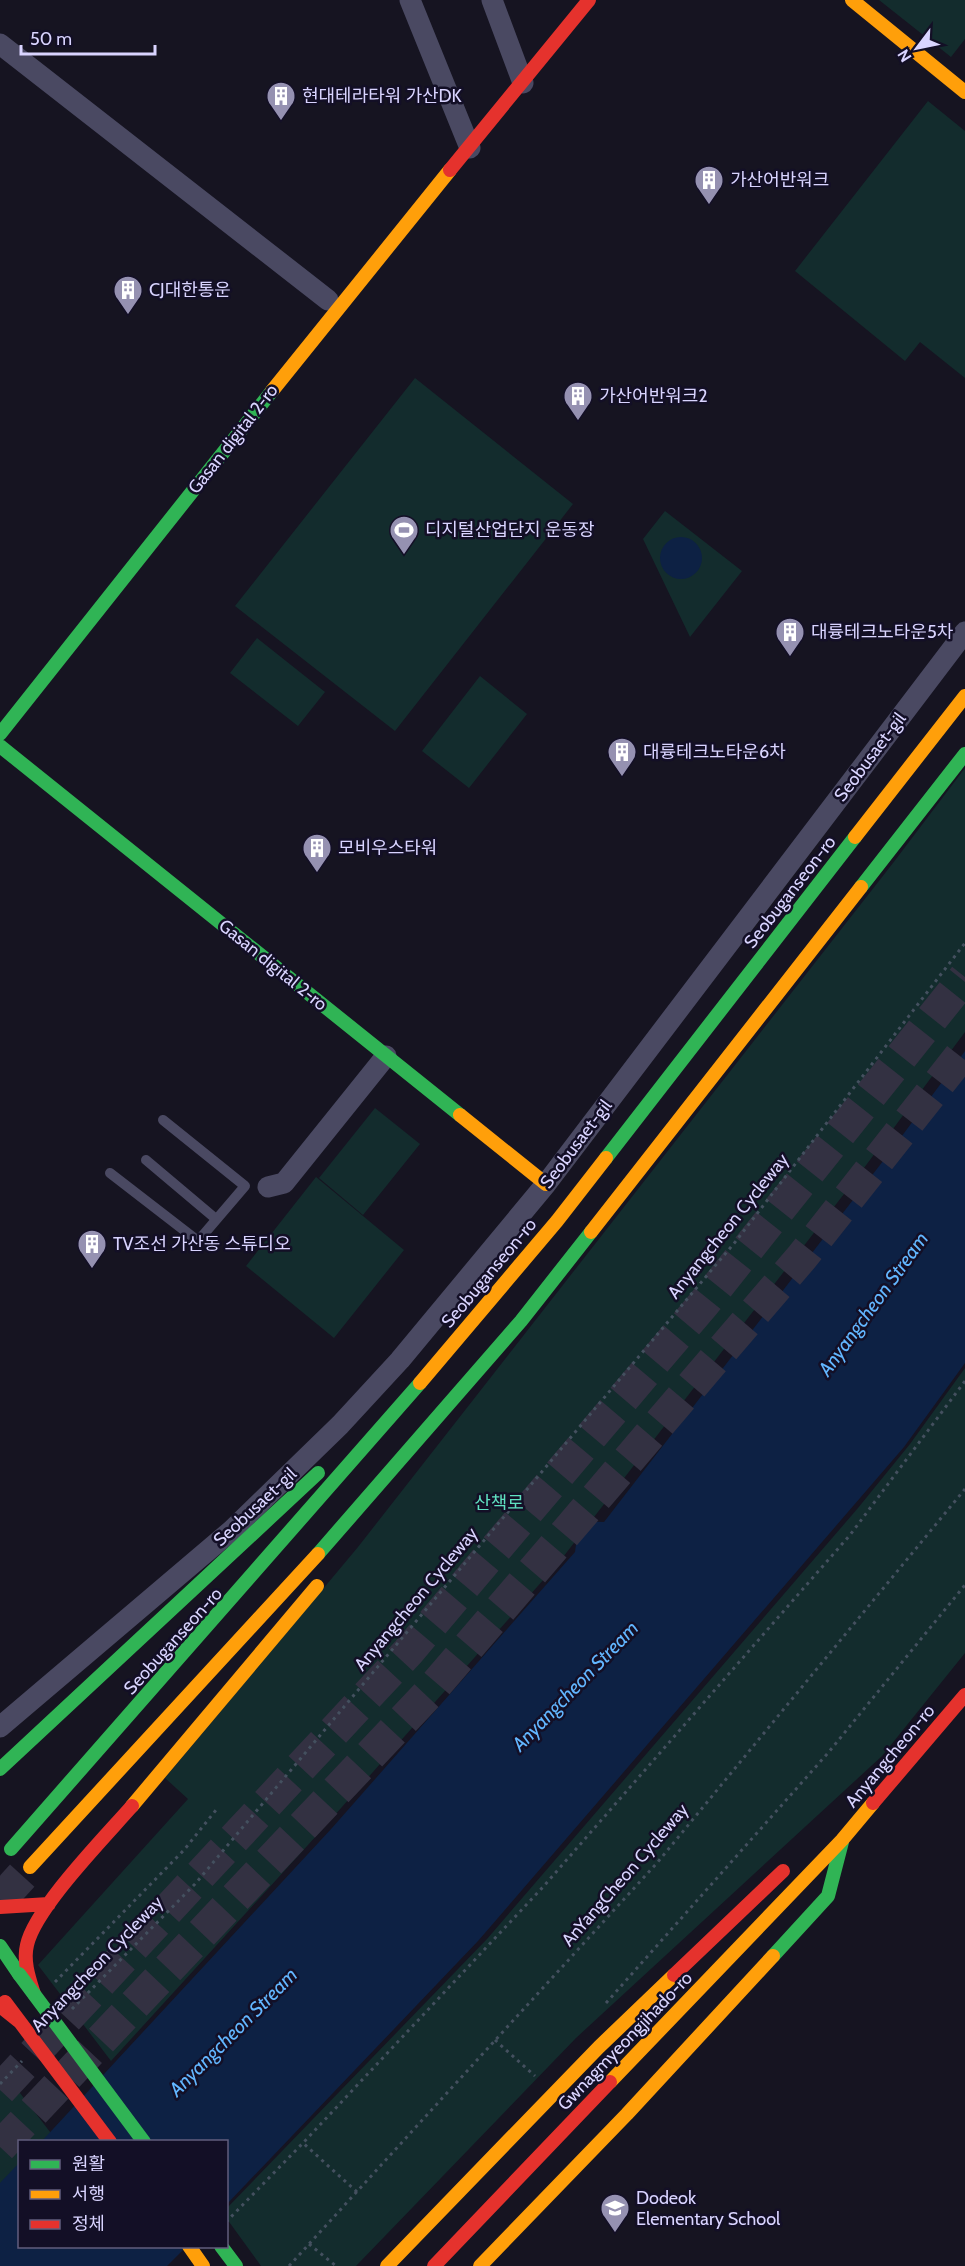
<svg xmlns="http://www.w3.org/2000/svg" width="965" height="2266" font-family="Cabin,'Noto Sans KR',sans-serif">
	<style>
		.green { fill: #132c2d }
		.water { fill: #0d2144 }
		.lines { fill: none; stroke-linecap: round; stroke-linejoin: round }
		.primary-tunnel { stroke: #333142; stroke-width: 33; stroke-dasharray: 33 16; stroke-linecap: butt }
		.highway-tunnel { stroke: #333142; stroke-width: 33; stroke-dasharray: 33 16; stroke-linecap: butt }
		.path { stroke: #44505f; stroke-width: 3; stroke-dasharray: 3 4.5; stroke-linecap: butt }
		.lane { stroke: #4a4962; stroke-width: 10 }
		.street { stroke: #4a4962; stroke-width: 21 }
		.fast { stroke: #30b455; stroke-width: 14 }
		.slow { stroke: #ff9f0a; stroke-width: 14 }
		.jam { stroke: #e5322d; stroke-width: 14 }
		.fast-bridge { stroke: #30b455; stroke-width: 14 }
		.slow-bridge { stroke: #ff9f0a; stroke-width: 14 }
		.jam-bridge { stroke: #e5322d; stroke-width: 14 }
		.labels { text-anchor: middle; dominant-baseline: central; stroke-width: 5; stroke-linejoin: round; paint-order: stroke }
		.poi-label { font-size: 18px; fill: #d9d4ff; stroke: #130f26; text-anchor: start }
		.street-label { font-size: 18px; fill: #d9d4ff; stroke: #130f26 }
		.park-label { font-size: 18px; fill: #5fe0c0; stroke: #130f26 }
		.water-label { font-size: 20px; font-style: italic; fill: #62b6ff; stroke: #130f26 }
	</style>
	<rect width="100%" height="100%" fill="#161421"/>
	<path class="green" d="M879,0h86v39l-14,18z
		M928,101l37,30v247l-45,-36 -15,19 -110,-90z
		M415,378l158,126 -178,227 -160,-125z
		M665,511l77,60 -52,66 -47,-98z
		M257,638l68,54 -27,34 -68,-53z
		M480,676l47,38 -58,74 -47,-37z
		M965,768v264l-104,140 -301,389 -242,273 -207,227 -73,-96 150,-166 -23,-21 193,-231 535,-684z
		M375,1108l45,36 -57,71 -44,-37z
		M316,1177l88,73 -70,88 -88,-72z
		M965,1368v285l-83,103 -306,282 -220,228h-95l-34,-47v-11l260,-269 371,-431 52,-64z
		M0,2067l57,74 -37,1v104l-20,20z"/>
	<path class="water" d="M660 558a21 21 0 1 1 42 0a21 21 0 1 1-42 0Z
		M965,1051v312l-61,84 -426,494 -251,263 -1,-62h-185l291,-314 243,-276 4,-31 25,1 286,-370z
		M19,2163l1,83 166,1 -19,19h-167v-83z"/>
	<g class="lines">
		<path class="primary-tunnel" d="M0,1900l30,-33"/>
		<path class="highway-tunnel" d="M0,2090l408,-438 297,-350 260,-325
			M0,2147l428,-453 374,-437 163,-207"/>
		<path class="path" d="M55,1982l129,-132 32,-40
			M606,2003l222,-250 137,-168
			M72,2009l123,-125 541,-643 229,-298
			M495,2040l40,36
			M0,2084l22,-23
			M357,2192l-54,-49 240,-256 307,-352 115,-154
			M226,2222l77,-79
			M309,2244l27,22
			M289,2266l368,-403 308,-374"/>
		<path class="lane" d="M146,1160l70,59
			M110,1173l88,68 47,-55 -82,-66"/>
		<path class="street" d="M410,0l60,148
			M492,0l31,83
			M0,44l328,256
			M268,1187l16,-4 102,-127
			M0,1727l232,-197 108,-105 60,-65 146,-176 419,-552"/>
		<path class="fast" d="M0,734l272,-343
			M0,746l460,369
			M861,887l104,-133
			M606,1158l249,-321
			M318,1554l203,-233 70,-89
			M0,1769l318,-296
			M11,1849l409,-466
			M0,1946l19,28
			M773,1956l55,-60 14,-54
			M221,2246l15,20"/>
		<path class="slow" d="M852,0l113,92
			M272,391l178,-221
			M855,837l110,-141
			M460,1115l86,69
			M591,1232l270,-345
			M420,1383l137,-162 49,-63
			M132,1806l185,-220
			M30,1867l288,-313
			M610,2082l232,-242 31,-37
			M387,2266l212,-219 75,-72
			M480,2266l147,-152 146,-158"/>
		<path class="jam" d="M450,170l139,-170
			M873,1803l92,-108
			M0,1907l49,-3
			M674,1975l109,-104
			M34,1994c-5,-16 -11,-33 -7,-49 8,-37 78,-108 105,-139
			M434,2266l176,-184"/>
		<path class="fast-bridge" d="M19,1974l125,168"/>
		<path class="slow-bridge" d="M189,2246l14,20"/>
		<path class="jam-bridge" d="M5,2002l105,140
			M0,2006l20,16"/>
	</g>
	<defs>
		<g id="building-pin" transform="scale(1.5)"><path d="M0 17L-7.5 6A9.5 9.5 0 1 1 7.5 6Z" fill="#9591b1" stroke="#130f26"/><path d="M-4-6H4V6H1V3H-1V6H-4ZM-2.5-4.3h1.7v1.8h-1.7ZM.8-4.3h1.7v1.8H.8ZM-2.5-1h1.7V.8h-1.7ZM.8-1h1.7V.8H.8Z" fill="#fff"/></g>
		<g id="stadium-pin" transform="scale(1.5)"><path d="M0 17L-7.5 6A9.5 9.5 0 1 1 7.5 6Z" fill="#9591b1" stroke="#130f26"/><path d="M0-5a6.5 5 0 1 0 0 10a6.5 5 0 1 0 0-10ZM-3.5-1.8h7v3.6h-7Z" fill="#fff"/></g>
		<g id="school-pin" transform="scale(1.5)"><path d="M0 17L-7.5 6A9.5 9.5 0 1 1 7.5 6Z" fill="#9591b1" stroke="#130f26"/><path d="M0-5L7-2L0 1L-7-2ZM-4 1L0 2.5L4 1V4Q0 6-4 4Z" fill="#fff"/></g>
	</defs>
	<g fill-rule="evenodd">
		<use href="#building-pin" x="281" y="96"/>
		<use href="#building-pin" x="709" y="180"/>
		<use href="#building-pin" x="128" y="290"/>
		<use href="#building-pin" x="578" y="396"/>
		<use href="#stadium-pin" x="404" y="530"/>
		<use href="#building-pin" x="790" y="632"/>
		<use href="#building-pin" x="622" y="752"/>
		<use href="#building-pin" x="317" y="848"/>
		<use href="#building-pin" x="92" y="1244"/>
		<use href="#school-pin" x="615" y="2208"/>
	</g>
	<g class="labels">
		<g class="poi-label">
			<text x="302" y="96">현대테라타워 가산DK</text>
			<text x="730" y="180">가산어반워크</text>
			<text x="149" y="290">CJ대한통운</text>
			<text x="599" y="396">가산어반워크2</text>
			<text x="425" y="530">디지털산업단지 운동장</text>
			<text x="811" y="632">대륭테크노타운5차</text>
			<text x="643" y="752">대륭테크노타운6차</text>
			<text x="338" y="848">모비우스타워</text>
			<text x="113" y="1244">TV조선 가산동 스튜디오</text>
			<text x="636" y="2198">Dodeok<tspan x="636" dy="21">Elementary School</tspan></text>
		</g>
		<g class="street-label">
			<text transform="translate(233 439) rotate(-52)">Gasan digital 2-ro</text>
			<text transform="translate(870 757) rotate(-53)">Seobusaet-gil</text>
			<text transform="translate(790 892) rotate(-52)">Seobuganseon-ro</text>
			<text transform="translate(273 965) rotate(39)">Gasan digital 2-ro</text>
			<text transform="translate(576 1144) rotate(-53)">Seobusaet-gil</text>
			<text transform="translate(728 1226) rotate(-51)">Anyangcheon Cycleway</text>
			<text transform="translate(489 1273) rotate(-50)">Seobuganseon-ro</text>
			<text transform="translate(255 1507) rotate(-43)">Seobusaet-gil</text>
			<text transform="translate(416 1599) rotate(-50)">Anyangcheon Cycleway</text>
			<text transform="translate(173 1641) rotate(-48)">Seobuganseon-ro</text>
			<text transform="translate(890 1756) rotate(-50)">Anyangcheon-ro</text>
			<text transform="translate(625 1875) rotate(-49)">AnYangCheon Cycleway</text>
			<text transform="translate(97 1964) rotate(-46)">Anyangcheon Cycleway</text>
			<text transform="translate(625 2041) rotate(-46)">Gwnagmyeongjihado-ro</text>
		</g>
		<g class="park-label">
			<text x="499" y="1503">산책로</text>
		</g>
		<g class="water-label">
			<text transform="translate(873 1304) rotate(-54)">Anyangcheon Stream</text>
			<text transform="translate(575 1686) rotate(-46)">Anyangcheon Stream</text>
			<text transform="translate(233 2032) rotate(-45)">Anyangcheon Stream</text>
		</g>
	</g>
	<rect x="18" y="2140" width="210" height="108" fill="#130f26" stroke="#625e7d" stroke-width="1.5"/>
	<rect x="30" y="2160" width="30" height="9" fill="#30b455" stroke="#625e7d" stroke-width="1.5"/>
	<text x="72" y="2170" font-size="18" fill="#d9d4ff">원활</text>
	<rect x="30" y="2190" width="30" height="9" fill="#ff9f0a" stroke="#625e7d" stroke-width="1.5"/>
	<text x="72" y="2200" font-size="18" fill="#d9d4ff">서행</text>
	<rect x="30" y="2220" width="30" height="9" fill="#e5322d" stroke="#625e7d" stroke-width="1.5"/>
	<text x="72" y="2230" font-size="18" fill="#d9d4ff">정체</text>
	<g transform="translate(917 48) rotate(238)" stroke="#130f26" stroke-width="4.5" paint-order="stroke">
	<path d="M0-4.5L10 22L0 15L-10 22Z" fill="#d9d4ff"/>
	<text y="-9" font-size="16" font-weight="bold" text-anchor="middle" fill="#d9d4ff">N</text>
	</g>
	<path d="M21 45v9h134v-9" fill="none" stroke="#d9d4ff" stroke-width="3"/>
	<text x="30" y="45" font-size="18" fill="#d9d4ff" stroke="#130f26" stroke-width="4.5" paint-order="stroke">50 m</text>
</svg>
